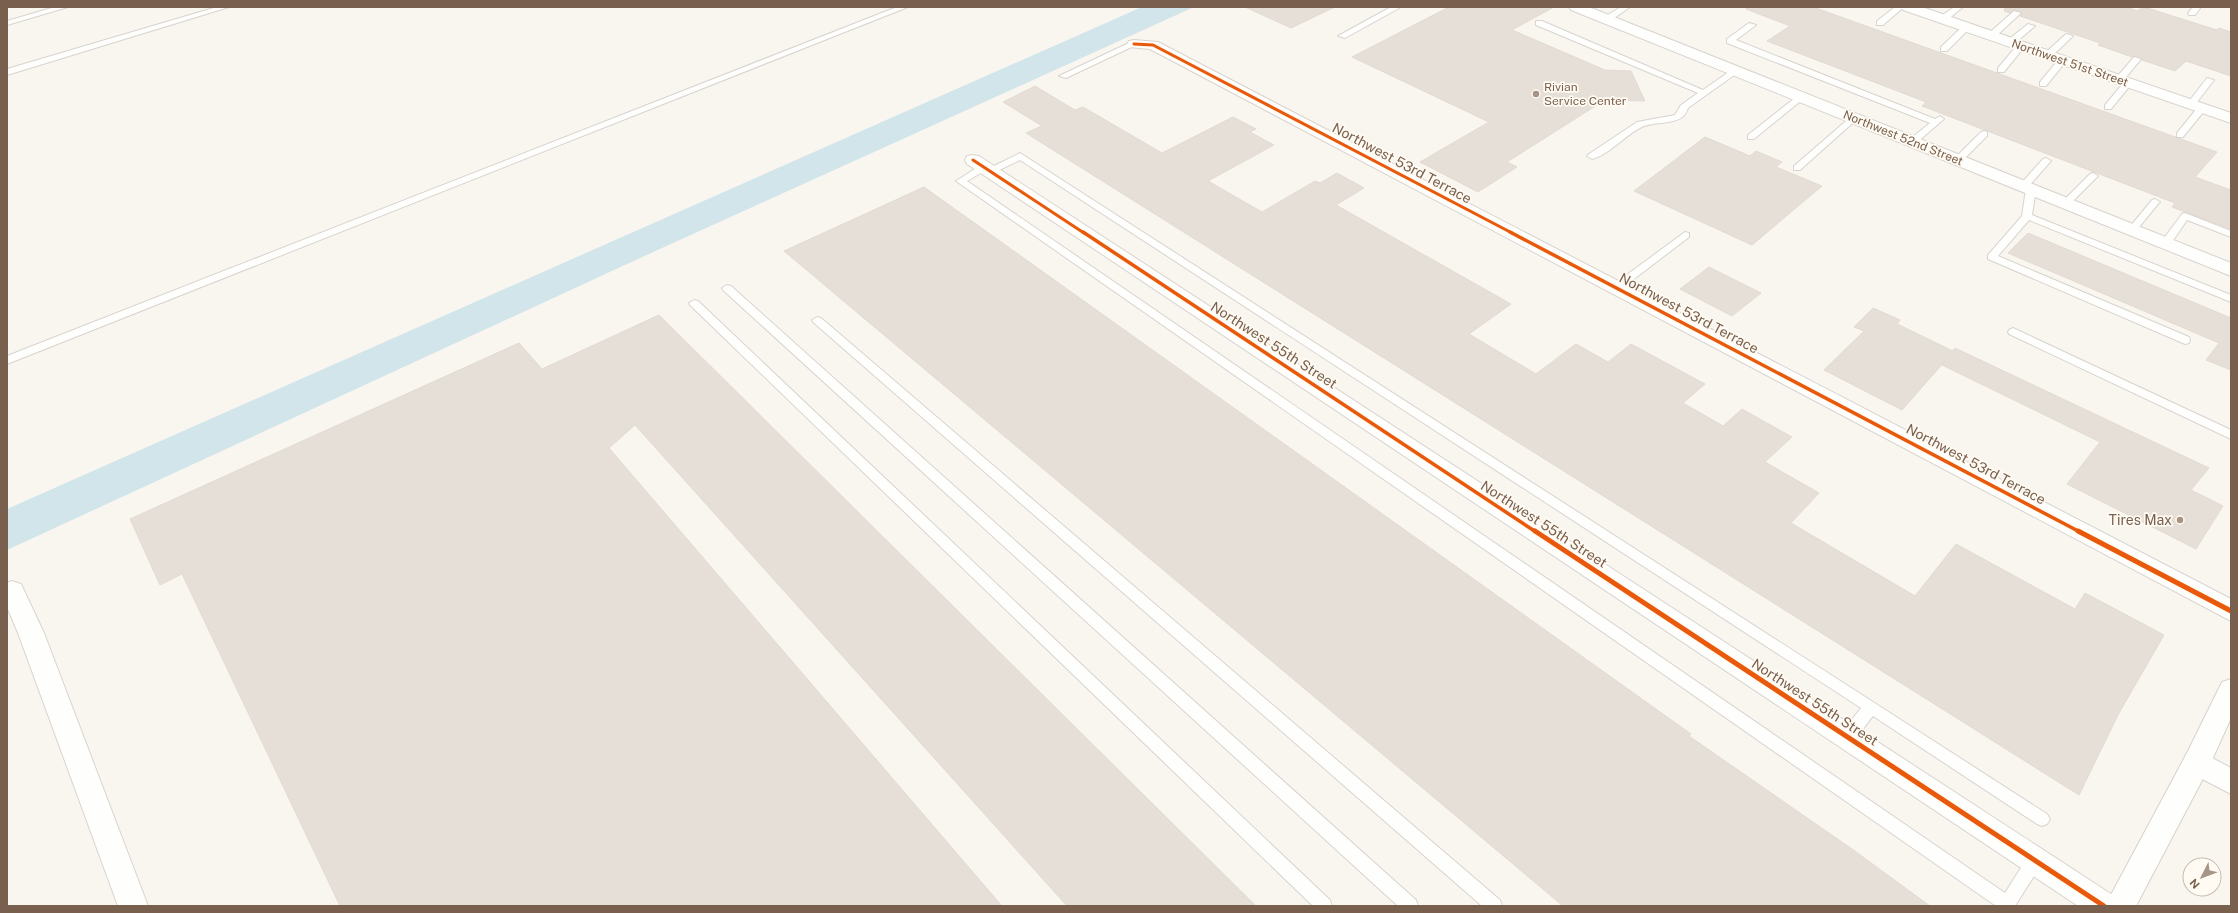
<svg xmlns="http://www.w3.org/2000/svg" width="2238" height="913" font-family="'Public Sans',sans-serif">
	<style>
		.water { fill: #d1e5ea }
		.building { fill: #e6dfd7; stroke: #e2dad2 }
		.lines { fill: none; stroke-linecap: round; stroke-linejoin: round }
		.service-casing { stroke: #d9d3ce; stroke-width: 2 }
		.minor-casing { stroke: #d9d3ce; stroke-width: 2 }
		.secondary-casing { stroke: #d8d2cb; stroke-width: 2 }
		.service { fill: #fefefd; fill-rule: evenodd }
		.minor { fill: #fefefd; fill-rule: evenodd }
		.secondary { fill: #fefefd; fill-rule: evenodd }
		.cycleway-far2-casing { stroke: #fffbf3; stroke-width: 5 }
		.cycleway-far1-casing { stroke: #fffbf3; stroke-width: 6 }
		.cycleway-casing { stroke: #fffbf3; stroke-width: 8 }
		.cycleway-far2 { stroke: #e8590c; stroke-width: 3 }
		.cycleway-far1 { stroke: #e8590c; stroke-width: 3.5 }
		.cycleway { stroke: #e8590c; stroke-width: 5 }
		.poi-dot { fill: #a69487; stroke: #fffbf3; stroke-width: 1.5 }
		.labels { text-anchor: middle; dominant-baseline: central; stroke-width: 3.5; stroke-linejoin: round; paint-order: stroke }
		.far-street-label { font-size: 12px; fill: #79604e; stroke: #fffbf3 }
		.far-poi-label { font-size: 12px; fill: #79604e; stroke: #fffbf3; text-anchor: start }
		.street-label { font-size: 14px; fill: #79604e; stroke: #fffbf3 }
		.poi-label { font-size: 14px; fill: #79604e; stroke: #fffbf3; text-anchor: end }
	</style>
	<rect width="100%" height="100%" fill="#f9f6f0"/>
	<path class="water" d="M1142,7h52l-554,251 -633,292v-41z"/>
	<path class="building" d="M1245,7h90l-44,21z
		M1449,7h105l-42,23 93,40 26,1 14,30 -40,-1 -98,62 10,5 -39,25 -58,-30 69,-40 -137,-65z
		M1747,7h66l404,145 -22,25 36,13v39l-59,-22 3,-4 -253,-97 4,-4 -159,-61 23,-15 -44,-17z
		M2005,7h121l11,4 7,-4 73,23 2,-2 12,4v44l-45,-15 -11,10 -33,-11 -1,-2 -9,-1 -34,-12 2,-2 -80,-27 1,-4 -7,-2 -4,3 -6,-2z
		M1035,86l40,24 8,-3 79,46 71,-36 23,12 -6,3 24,13 -66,36 54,31 53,-31 5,2 17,-10 27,15 -28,17 175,99 -42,30 67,40 40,-30 32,18 23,-18 74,40 -22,19 40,23 19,-17 50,28 -27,25 54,31 -28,30 124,73 41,-52 119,65 10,-16 79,42 -45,78 -40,82 -1053,-662 16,-7 -39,-24z
		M1705,137l45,19 6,-5 26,11 -6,5 46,19 -70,59 -118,-54z
		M924,187l767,547 -2,2 163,113 78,57h-367l-779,-655z
		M2028,233l203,85v52l-25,-10 13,-17 -211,-90z
		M1709,267l52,26 -29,23 -52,-27z
		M1873,308l27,12 -3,4 56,27 2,-3 254,120 -18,22 32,16 -27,43 -129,-65 33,-42 -158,-77 3,-4 -43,49 -78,-40 40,-39 -10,-4z
		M659,315l597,591h-189l-432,-481 -26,23 393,458h-662l-158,-332 -22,11 -30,-66 389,-176 23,26z"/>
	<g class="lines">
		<g class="service-casing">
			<path id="service" d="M55,7h13l-61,18v-4z
				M217,7h12l-222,68v-6z
				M897,7h11l-901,357v-8z
				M1391,7h10l-56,31 -7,-2z
				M1621,7h9l-20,14h-6v-4z
				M1895,7h9l-21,18h-6v-4z
				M1954,7h9l-17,14h-6v-4z
				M2193,7h8l-6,8h-6l-1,-2z
				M2014,11l7,2 -27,25h-6v-4z
				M1536,21h6l161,69 30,-21 7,2 -52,37c-5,19 -31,12 -46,19 -16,7 -33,28 -50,32l-5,-3 2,-2 48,-32 38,-7 6,-10 17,-12 -162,-68z
				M1749,23l7,2 -20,15 199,79 5,-3 4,3 -29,25h-6v-4l21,-17 -203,-80v-4z
				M2028,24l7,2 -21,18h-6v-4z
				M1964,25l7,2 -24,24h-6v-4z
				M2066,34l7,2 -22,21h-6v-4z
				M1131,42l7,2 -72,34 -7,-2z
				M2018,44l7,2 -21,26h-6v-4z
				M2134,57l7,2 -19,23h-6v-4z
				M2060,58l7,2 -21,26h-6v-4z
				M2207,78l7,2 -20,26h-6l-1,-2z
				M2125,81l7,2 -21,26h-6v-4z
				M1800,94l3,1v4l-49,40h-6v-4z
				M2202,105l4,3 -1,2 -22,27h-6v-4l22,-27z
				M1853,115l4,3 -1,2 -56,50h-6v-4z
				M1984,131l3,1v4l-26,26h-6v-4l26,-26z
				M1020,153l1027,661 3,5 -3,5 -5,2 -5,-2 -164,-108c-8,9 -18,30 -31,26l-2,-5 2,-5 19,-24 -841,-548 -27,13h-6l-1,-3 -19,11 1038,712 24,-38 6,-2 6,2 2,5 -2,5 -26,41h-19l-1040,-725 25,-16h6l1,4z
				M2046,158l5,3 -23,26h6l2,2 -4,26 199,80v7l-202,-82 -31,36 191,81 1,3 -1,3 -4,1 -197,-85v-4l34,-39 4,-27h-6l-2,-2 25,-28z
				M2093,173l5,3 -29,29h-6v-4l27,-27z
				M2155,199l5,3 -2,2 -23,28h-6v-4l23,-28z
				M2185,213l46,18v6l-44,-17 -17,25h-8v-4l20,-27z
				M1685,232l4,1v4l-68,52h-8l-1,-2 1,-2z
				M727,285l4,1 685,614 2,6h-20l-675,-616 -1,-2z
				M694,300l4,1 632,599 2,6h-19l-623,-601 -1,-2z
				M817,317l4,1 679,582 2,6h-20l-669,-584 -1,-2z
				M2013,328l218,102v9l-222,-105 -1,-2 1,-2z"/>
		</g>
		<g class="minor-casing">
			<path id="minor" d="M1569,7h20l642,256v13l-660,-266z
				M1901,7h21l309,106v10l-328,-113z
				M1134,40l24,2 1073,557v22l-1081,-572 -21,-2 -2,-3 2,-3z
				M973,155l6,1 1135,740 5,10h-41l-1111,-742 -2,-4 2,-4z
				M12,581l9,3 23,49 104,273h-30l-100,-273 -11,-26v-24z
				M2197,750l34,18v26l-44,-23 -4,-9 4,-9z"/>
		</g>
		<g class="secondary-casing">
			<path id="secondary" d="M2231,679v39l-24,53 -71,135h-31l82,-153 35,-71z"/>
		</g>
		<use href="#service" class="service"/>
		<use href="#minor" class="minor"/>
		<use href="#secondary" class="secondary"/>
		<g class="cycleway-far2-casing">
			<path id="cycleway-far2" d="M1134,44l19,1 359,188
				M973,160l111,73"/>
		</g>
		<g class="cycleway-far1-casing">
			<path id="cycleway-far1" d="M1083,232l453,300
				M1510,232l570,300"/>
		</g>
		<g class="cycleway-casing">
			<path id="cycleway" d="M1535,531l569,375
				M2078,531l153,80"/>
		</g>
		<use href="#cycleway-far2" class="cycleway-far2"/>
		<use href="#cycleway-far1" class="cycleway-far1"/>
		<use href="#cycleway" class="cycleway"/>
	</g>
	<g class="poi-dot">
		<circle cx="1536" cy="94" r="4"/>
		<circle cx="2180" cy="520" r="4"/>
	</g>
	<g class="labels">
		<g class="far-street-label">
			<text transform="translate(2070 63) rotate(19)">Northwest 51st Street</text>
			<text transform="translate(1903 138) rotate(22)">Northwest 52nd Street</text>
		</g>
		<g class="far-poi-label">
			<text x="1544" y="87">Rivian<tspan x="1544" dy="14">Service Center</tspan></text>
		</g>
		<g class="street-label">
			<text transform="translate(1402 163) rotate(28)">Northwest 53rd Terrace</text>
			<text transform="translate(1689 313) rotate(28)">Northwest 53rd Terrace</text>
			<text transform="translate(1274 345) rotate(33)">Northwest 55th Street</text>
			<text transform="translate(1976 464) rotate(28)">Northwest 53rd Terrace</text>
			<text transform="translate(1544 524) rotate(33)">Northwest 55th Street</text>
			<text transform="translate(1815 702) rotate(33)">Northwest 55th Street</text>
		</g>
		<g class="poi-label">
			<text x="2172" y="520">Tires Max</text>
		</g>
	</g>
	<rect width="2238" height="913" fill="none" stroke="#79604e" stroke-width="16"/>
	<g transform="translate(2202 877) rotate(228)"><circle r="19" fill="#fffbf3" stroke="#c9bdb1"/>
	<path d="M0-3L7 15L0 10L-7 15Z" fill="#a69487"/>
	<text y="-6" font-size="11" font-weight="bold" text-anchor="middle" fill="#79604e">N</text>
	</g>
</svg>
